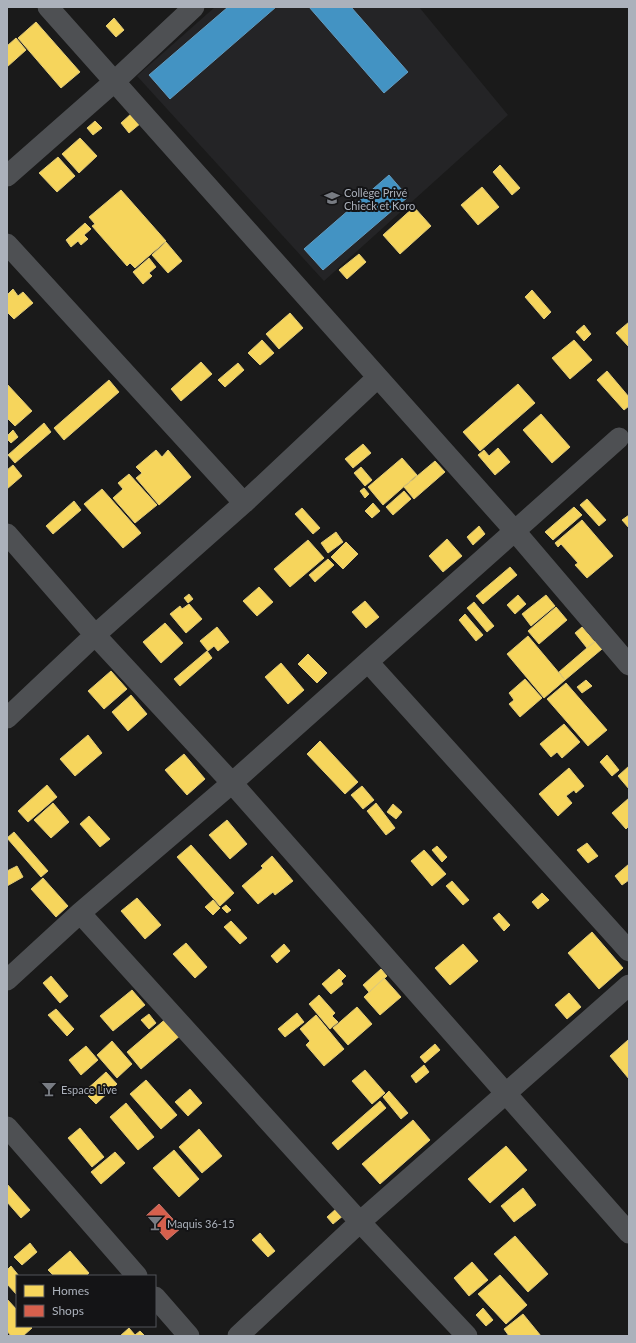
<svg xmlns="http://www.w3.org/2000/svg" width="636" height="1343" font-family="Lato,sans-serif">
	<style>
		.built { fill: #242426 }
		.homes { fill: #f6d55c; stroke: #e0ca78 }
		.shops { fill: #d6604d; stroke: #c9786e }
		.schools { fill: #4393c3; stroke: #629cc1 }
		.lines { fill: none; stroke-linecap: round; stroke-linejoin: round }
		.minor { stroke: #4e5053; stroke-width: 21 }
		.labels { text-anchor: middle; dominant-baseline: central; stroke-width: 4; stroke-linejoin: round; paint-order: stroke }
		.poi-label { font-size: 11px; fill: #abb1bb; stroke: #141416; text-anchor: start }
	</style>
	<rect width="100%" height="100%" fill="#1a1a1a"/>
	<path class="built" d="M215,7h204l89,108 -184,166 -187,-205z"/>
	<path class="homes" d="M114,18l10,12 -8,7 -10,-11z
		M36,22l44,50 -19,16 -43,-50z
		M16,38l10,12 -19,17v-21z
		M132,113l9,10 -12,10 -8,-10z
		M95,121l7,7 -9,7 -6,-7z
		M80,138l17,18 -18,17 -17,-19z
		M58,157l17,19 -18,16 -18,-19z
		M500,165l20,23 -8,7 -19,-23z
		M482,187l17,20 -21,18 -17,-20z
		M121,190l45,51 -31,27 -5,-5 -3,3 -35,-40 3,-2 -6,-7z
		M414,207l17,19 -31,28 -17,-19z
		M85,223l6,6 -7,6 4,4 -7,6 -3,-4 -7,6 -5,-7z
		M166,242l16,19 -14,12 -16,-18z
		M359,254l7,8 -19,17 -8,-9z
		M149,258l7,9 -7,6 3,3 -9,8 -10,-12z
		M13,289l5,7 5,-4 10,11 -19,16 -7,-7v-17z
		M532,290l19,22 -7,7 -19,-22z
		M290,313l13,15 -24,21 -13,-15z
		M629,322v25l-13,-14z
		M584,325l7,9 -7,7 -8,-9z
		M262,340l12,13 -14,12 -12,-12z
		M574,340l18,20 -22,19 -18,-21z
		M201,362l11,12 -31,27 -10,-12z
		M238,363l6,7 -19,17 -7,-7z
		M607,371l22,26v9l-5,4 -27,-30z
		M109,380l10,12 -55,48 -10,-12z
		M7,384l25,27 -17,15 -8,-8z
		M518,384l17,19 -55,48 -17,-19z
		M541,414l29,33 -18,16 -29,-33z
		M44,423l7,9 -36,31 -7,-8z
		M13,430l5,7 -7,6 -4,-4v-3z
		M363,444l8,9 -18,15 -8,-9z
		M498,448l12,14 -15,13 -17,-20 6,-5 5,6z
		M156,450l6,7 6,-7 23,27 -32,28 -23,-27 6,-5 -6,-6z
		M402,458l15,17 -34,30 -15,-18z
		M435,461l10,11 -31,27 -10,-12z
		M13,465l9,11 -15,13v-19z
		M361,467l11,13 -7,6 -11,-13z
		M129,474l28,31 -22,18 -22,-25 10,-9 -5,-6z
		M364,488l5,6 -4,4 -5,-7z
		M102,489l39,44 -18,15 -39,-44z
		M404,491l7,8 -18,16 -7,-8z
		M587,499l19,21 -7,6 -19,-21z
		M74,501l7,9 -28,24 -7,-8z
		M373,503l7,8 -8,7 -7,-7z
		M574,507l8,8 -29,25 -8,-8z
		M302,508l18,20 -7,6 -18,-20z
		M629,515v13l-7,-8z
		M582,520l31,36 -26,22 -12,-13 3,-2 -17,-19 -3,3 -3,-4z
		M479,526l6,8 -12,11 -6,-8z
		M336,532l7,10 -15,11 -7,-10z
		M447,539l15,17 -19,16 -14,-16z
		M308,540l16,18 -34,29 -16,-18z
		M346,542l12,12 -15,15 -12,-12z
		M328,559l6,6 -19,17 -6,-7z
		M510,567l7,8 -34,29 -7,-8z
		M259,587l14,15 -16,14 -14,-15z
		M189,594l4,5 -5,4 -4,-5z
		M518,595l8,9 -11,10 -8,-9z
		M546,595l9,11 -24,20 -9,-12z
		M365,601l14,16 -13,11 -14,-16z
		M474,602l20,24 -7,6 -20,-24z
		M189,604l13,15 -16,14 -16,-19 10,-8 2,3z
		M556,607l11,13 -28,24 -11,-13z
		M465,614l18,21 -7,6 -17,-21z
		M165,623l18,20 -22,20 -18,-21z
		M217,627l12,15 -11,9 -4,-5 -6,5 -8,-10z
		M582,627l13,15 -8,6 -12,-15z
		M528,636l37,44 -21,18 -37,-44z
		M595,641l7,8 -37,31 -6,-8z
		M207,651l5,7 -32,28 -6,-7z
		M308,654l19,19 -10,10 -19,-19z
		M281,663l23,27 -16,14 -23,-27z
		M111,671l16,18 -23,20 -16,-18z
		M525,679l17,19 -22,19 -11,-13 5,-4 -5,-7z
		M586,680l6,6 -10,7 -5,-6z
		M566,683l41,47 -19,16 -41,-47z
		M131,695l16,19 -19,17 -16,-19z
		M564,724l16,18 -18,16 -5,-6 -6,5 -11,-13z
		M88,735l14,18 -27,23 -15,-17z
		M320,741l38,41 -13,12 -38,-40z
		M184,754l21,25 -18,16 -22,-25z
		M607,755l12,15 -7,6 -12,-14z
		M629,766v23l-11,-13z
		M569,768l15,18 -8,7 -2,-3 -8,6 6,7 -14,13 -19,-22z
		M47,785l10,12 -29,25 -10,-11z
		M362,786l12,14 -11,9 -12,-14z
		M629,798v28l-3,3 -14,-16z
		M53,803l16,19 -18,16 -17,-18z
		M376,803l19,25 -9,7 -19,-24z
		M393,804l9,8 -6,7 -9,-7z
		M89,816l21,23 -10,8 -20,-23z
		M227,820l20,24 -17,15 -21,-24z
		M14,832l34,39 -7,6 -34,-39z
		M587,843l11,13 -10,7 -11,-13z
		M191,845l43,48 -14,13 -43,-49z
		M437,846l10,11 -5,5 -10,-12z
		M424,850l22,24 -14,12 -21,-25z
		M272,856l21,25 -18,14 -2,-3 -15,12 -16,-18 21,-18 -2,-2z
		M629,864v16l-7,5 -7,-9z
		M17,866l6,11 -16,9v-15z
		M43,878l25,28 -12,11 -25,-28z
		M452,881l17,19 -6,5 -17,-19z
		M542,893l7,7 -11,9 -6,-7z
		M137,898l24,27 -16,14 -24,-28z
		M213,900l7,8 -7,7 -8,-8z
		M226,905l5,5 -4,3 -5,-5z
		M499,913l11,12 -6,6 -11,-13z
		M231,921l16,17 -7,6 -16,-17z
		M592,932l31,36 -24,21 -31,-36z
		M186,943l21,24 -12,11 -22,-24z
		M284,944l6,7 -13,12 -6,-7z
		M463,944l15,17 -28,24 -15,-17z
		M339,969l7,7 -5,5 2,3 -12,10 -9,-10z
		M381,969l6,7 -18,16 -6,-7z
		M51,976l17,20 -8,7 -17,-20z
		M384,978l17,19 -21,18 -16,-18z
		M132,990l13,15 -32,26 -13,-15z
		M569,993l12,14 -14,12 -12,-14z
		M319,995l16,18 -3,3 6,6 -8,7 -21,-25z
		M357,1007l15,17 -24,21 -15,-17z
		M56,1009l18,20 -7,7 -19,-21z
		M297,1013l7,9 -19,15 -7,-8z
		M149,1014l7,9 -7,6 -8,-9z
		M316,1015l28,34 -20,17 -18,-21 4,-4 -10,-12z
		M168,1017l14,17 -41,35 -14,-17z
		M628,1040l1,1v38l-19,-23z
		M112,1041l20,23 -15,14 -20,-23z
		M435,1044l5,6 -15,13 -5,-6z
		M86,1046l12,14 -17,15 -12,-15z
		M424,1065l5,7 -13,11 -5,-7z
		M365,1070l20,23 -13,11 -20,-23z
		M106,1072l11,12 -21,20 -12,-12z
		M146,1080l31,35 -16,14 -31,-35z
		M190,1089l12,14 -14,13 -13,-14z
		M389,1091l19,22 -7,6 -18,-22z
		M380,1101l6,7 -48,42 -6,-7z
		M126,1103l28,34 -16,13 -28,-33z
		M413,1120l17,20 -50,44 -18,-20z
		M80,1128l24,29 -12,10 -24,-29z
		M199,1129l23,27 -20,17 -23,-26z
		M506,1146l21,24 -37,33 -22,-24z
		M174,1150l25,29 -20,18 -26,-29z
		M115,1152l10,11 -24,21 -10,-12z
		M7,1184l23,26 -9,8 -14,-16z
		M523,1188l13,17 -22,17 -13,-16z
		M337,1208l7,7 -11,9 -6,-7z
		M260,1233l15,18 -7,6 -16,-17z
		M515,1236l33,38 -20,18 -34,-38z
		M30,1243l7,9 -15,13 -8,-8z
		M70,1251l19,22 -3,3h-32l-6,-6z
		M472,1262l16,18 -19,16 -15,-18z
		M11,1266l8,10h-2v19l-10,-11v-14z
		M500,1275l27,30 -21,19 -28,-30z
		M7,1299l10,11v16h13l2,2 -9,8h-12l-4,-5z
		M483,1308l10,12 -7,6 -10,-11z
		M523,1314l18,22h-32l-5,-7z
		M129,1328l6,7 5,-4 5,5h-25z"/>
	<path class="shops" d="M159,1204l22,24 -14,12 -21,-24z"/>
	<path class="schools" d="M228,7h48l-106,92 -21,-24z
		M309,7h42l57,65 -24,21z
		M389,175l19,22 -85,73 -19,-21z"/>
	<g class="lines">
		<path class="minor" d="M48,7l466,523 115,135
			M7,176l108,-95 79,-74
			M7,244l237,259
			M7,534l88,101 137,148 397,450
			M368,662l261,289
			M7,718l88,-83 149,-132 133,-125
			M80,913l280,309 107,114
			M7,980l73,-67 152,-130 387,-345
			M7,1127l130,149
			M155,1297l34,39
			M238,1336l122,-114 269,-237"/>
	</g>
	<defs>
		<g id="school-bare" transform="scale(1.2)"><path d="M0-5L7-2L0 1L-7-2ZM-4 1L0 2.5L4 1V4Q0 6-4 4Z" fill="#787c83" stroke="#141416" stroke-width="2.5" paint-order="stroke"/></g>
		<g id="bar-bare" transform="scale(1.2)"><path d="M-6-5H6L.8 .8V4.5H3.5V6h-7V4.5H-.8V.8Z" fill="#787c83" stroke="#141416" stroke-width="2.5" paint-order="stroke"/></g>
	</defs>
	<g fill-rule="evenodd">
		<use href="#school-bare" x="332" y="198"/>
		<use href="#bar-bare" x="49" y="1089"/>
		<use href="#bar-bare" x="155" y="1223"/>
	</g>
	<g class="labels">
		<g class="poi-label">
			<text x="344" y="192">Collège Privé<tspan x="344" dy="13">Chieck et Koro</tspan></text>
			<text x="61" y="1089">Espace Live</text>
			<text x="167" y="1223">Maquis 36-15</text>
		</g>
	</g>
	<rect width="636" height="1343" fill="none" stroke="#abb1bb" stroke-width="16"/>
	<rect x="16" y="1275" width="140" height="52" fill="#141416" stroke="#505358"/>
	<rect x="24" y="1285" width="20" height="12" fill="#f6d55c" stroke="#505358"/>
	<text x="52" y="1295" font-size="12" fill="#abb1bb">Homes</text>
	<rect x="24" y="1305" width="20" height="12" fill="#d6604d" stroke="#505358"/>
	<text x="52" y="1315" font-size="12" fill="#abb1bb">Shops</text>
</svg>
